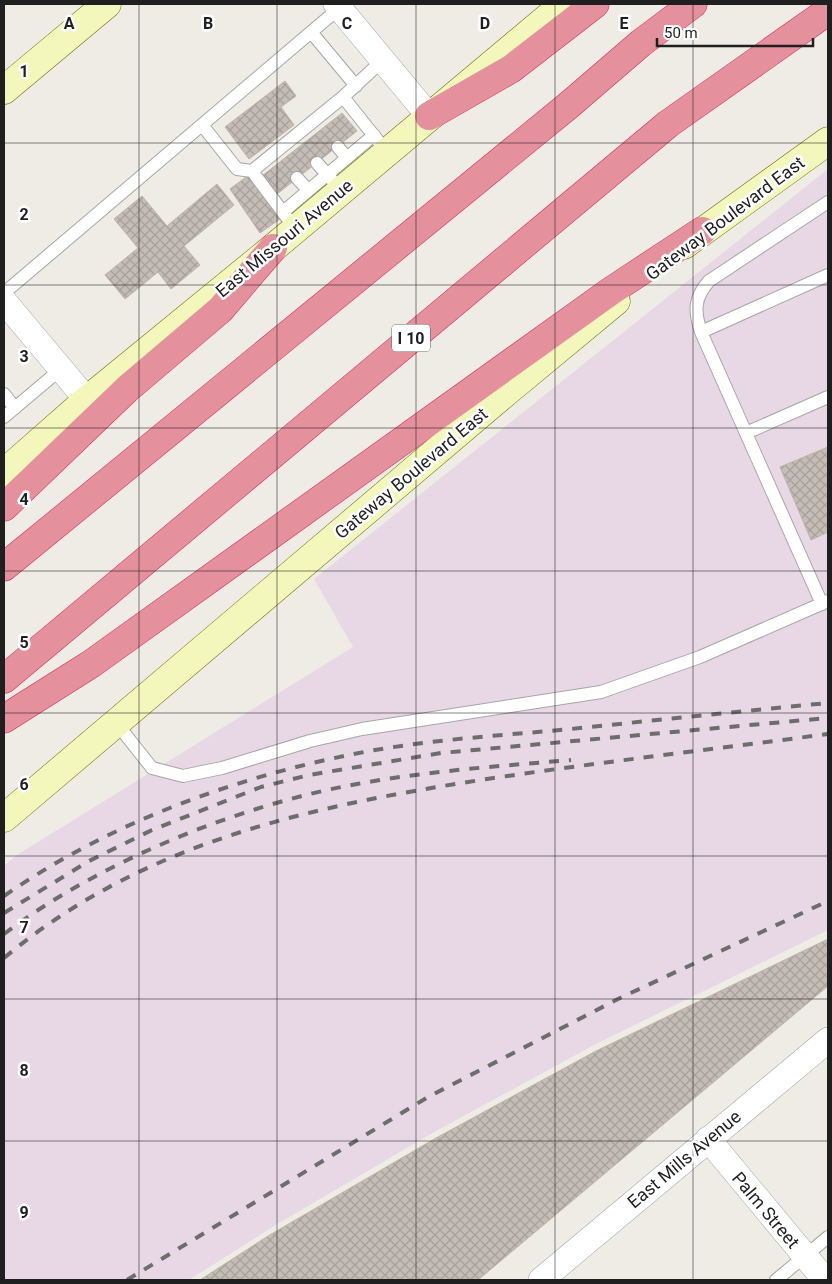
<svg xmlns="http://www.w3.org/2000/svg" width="832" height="1284" font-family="Roboto,sans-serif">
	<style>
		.railway { fill: #e8d7e5 }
		.building { fill: url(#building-cross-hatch); stroke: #c0b3a8 }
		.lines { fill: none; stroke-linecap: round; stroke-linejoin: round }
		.lane-casing { stroke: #a6a6a6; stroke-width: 14 }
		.street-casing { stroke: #a6a6a6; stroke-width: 26 }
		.secondary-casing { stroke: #657309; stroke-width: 29 }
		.highway-casing { stroke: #d52a60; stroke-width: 29 }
		.lane { stroke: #fff; stroke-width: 12 }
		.street { stroke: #fff; stroke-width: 25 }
		.secondary { stroke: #f3f7bb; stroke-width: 28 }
		.highway { stroke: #e4909d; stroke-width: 28 }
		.rail { stroke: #6d6d6d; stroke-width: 4; stroke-dasharray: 10 10; stroke-linecap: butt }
		.grid { fill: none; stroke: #1f1f1f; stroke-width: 1; stroke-opacity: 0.55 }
		.labels { text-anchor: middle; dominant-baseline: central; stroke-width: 5; stroke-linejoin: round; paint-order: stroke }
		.shield { fill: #fff; stroke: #626262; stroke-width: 1 }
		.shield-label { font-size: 16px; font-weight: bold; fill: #1f1f1f }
		.street-label { font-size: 18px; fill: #1f1f1f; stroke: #fff }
		.grid-label { font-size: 16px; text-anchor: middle; font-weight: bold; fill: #1f1f1f; stroke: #fff; stroke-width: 5; stroke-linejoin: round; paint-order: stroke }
	</style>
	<defs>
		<pattern id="building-cross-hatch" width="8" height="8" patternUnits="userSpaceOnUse" patternTransform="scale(1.25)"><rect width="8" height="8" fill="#c4bcb5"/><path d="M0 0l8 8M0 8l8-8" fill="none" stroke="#a8a19b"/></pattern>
	</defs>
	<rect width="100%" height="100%" fill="#efece5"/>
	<path class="railway" d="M828,169v761l-234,115 -165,90 -150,88 -90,57h-185v-414l13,-11 336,-208 -39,-68z"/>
	<path class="building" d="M285,81l11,15 -15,11 13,18 -45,34 -24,-32z
		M342,113l15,18 -80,63 -15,-18z
		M250,174l30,45 -20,14 -30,-44z
		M217,184l17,21 -50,41 16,19 -29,24 -13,-17 -33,27 -20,-24 33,-27 -24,-29 28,-23 25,30z
		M828,447v85l-17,8 -31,-73z
		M828,939v47l-350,294h-278l68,-44 168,-98 160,-87z"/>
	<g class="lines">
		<g class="lane-casing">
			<path id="lane" d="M311,32l45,54
				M383,60l-40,37 44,55
				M202,125l35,44 15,2 91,-74
				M338,147l9,11
				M317,163l15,17
				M252,171l36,48
				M297,178l11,12
				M283,212l91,-77
				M4,293l339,-288
				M701,332c-7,-21 -7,-34 8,-51l119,-79
				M4,394l11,14
				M4,417l57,-48
				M746,433l82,-36
				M822,604l-121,-272 127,-57
				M117,724l35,44 31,8 39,-8 88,-27 52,-12 239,-37 99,-35 128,-56
				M776,1280l52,-43"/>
		</g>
		<g class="street-casing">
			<path id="street" d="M336,4l93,112
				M4,301l83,99
				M708,1139l117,141
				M541,1280l287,-240"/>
		</g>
		<g class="secondary-casing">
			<path id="secondary" d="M4,90l103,-86
				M684,245l144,-104
				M4,473l83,-73 186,-152 291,-244
				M4,818l501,-425 111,-92"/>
		</g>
		<g class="highway-casing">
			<path id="highway" d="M429,116l82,-47 84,-65
				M4,507l123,-118 93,-79 53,-62
				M4,567l565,-462 72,-62 52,-39
				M4,679l664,-555 160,-113
				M4,719l87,-55 520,-373 91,-60"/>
		</g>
		<use href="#lane" class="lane"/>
		<use href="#street" class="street"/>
		<use href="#secondary" class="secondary"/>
		<use href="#highway" class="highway"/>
		<path class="rail" d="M4,896c101,-70 220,-115 340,-140 75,-16 152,-20 227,-27 86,-9 171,-18 257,-26
			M4,913l85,-52 63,-31 109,-43 48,-12 132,-22 387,-35
			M4,934c95,-72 235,-129 353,-150 71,-13 143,-18 214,-24
			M4,958c140,-117 308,-152 483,-179 114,-17 228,-30 341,-45
			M127,1280l301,-183 192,-99 208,-97"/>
	</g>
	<path class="grid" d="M139,4v1276M277,4v1276M416,4v1276M555,4v1276M693,4v1276M4,143h824M4,285h824M4,428h824M4,571h824M4,713h824M4,856h824M4,999h824M4,1141h824"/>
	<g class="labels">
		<rect class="shield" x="392" y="324.5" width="38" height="27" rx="4"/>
		<g class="shield-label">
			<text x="411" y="338">I 10</text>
		</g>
		<g class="street-label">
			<text transform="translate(725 218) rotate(-37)">Gateway Boulevard East</text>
			<text transform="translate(284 238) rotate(-40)">East Missouri Avenue</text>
			<text transform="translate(411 473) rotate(-40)">Gateway Boulevard East</text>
			<text transform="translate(684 1159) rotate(-40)">East Mills Avenue</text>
			<text transform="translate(766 1210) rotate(50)">Palm Street</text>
		</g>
	</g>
	<g class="grid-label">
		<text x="69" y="29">A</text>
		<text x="208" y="29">B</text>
		<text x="347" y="29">C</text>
		<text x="485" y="29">D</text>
		<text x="624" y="29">E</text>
		<text x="24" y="77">1</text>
		<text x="24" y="220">2</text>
		<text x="24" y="362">3</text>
		<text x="24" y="505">4</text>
		<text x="24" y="648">5</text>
		<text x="24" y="790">6</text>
		<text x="24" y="933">7</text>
		<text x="24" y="1076">8</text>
		<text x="24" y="1218">9</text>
	</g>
	<rect width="832" height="1284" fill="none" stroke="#1f1f1f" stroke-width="10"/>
	<path d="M657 38v8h156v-8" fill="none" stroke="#1f1f1f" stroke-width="2.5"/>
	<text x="664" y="38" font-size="15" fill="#1f1f1f" stroke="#ffffff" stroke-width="4" paint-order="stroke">50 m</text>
</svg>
